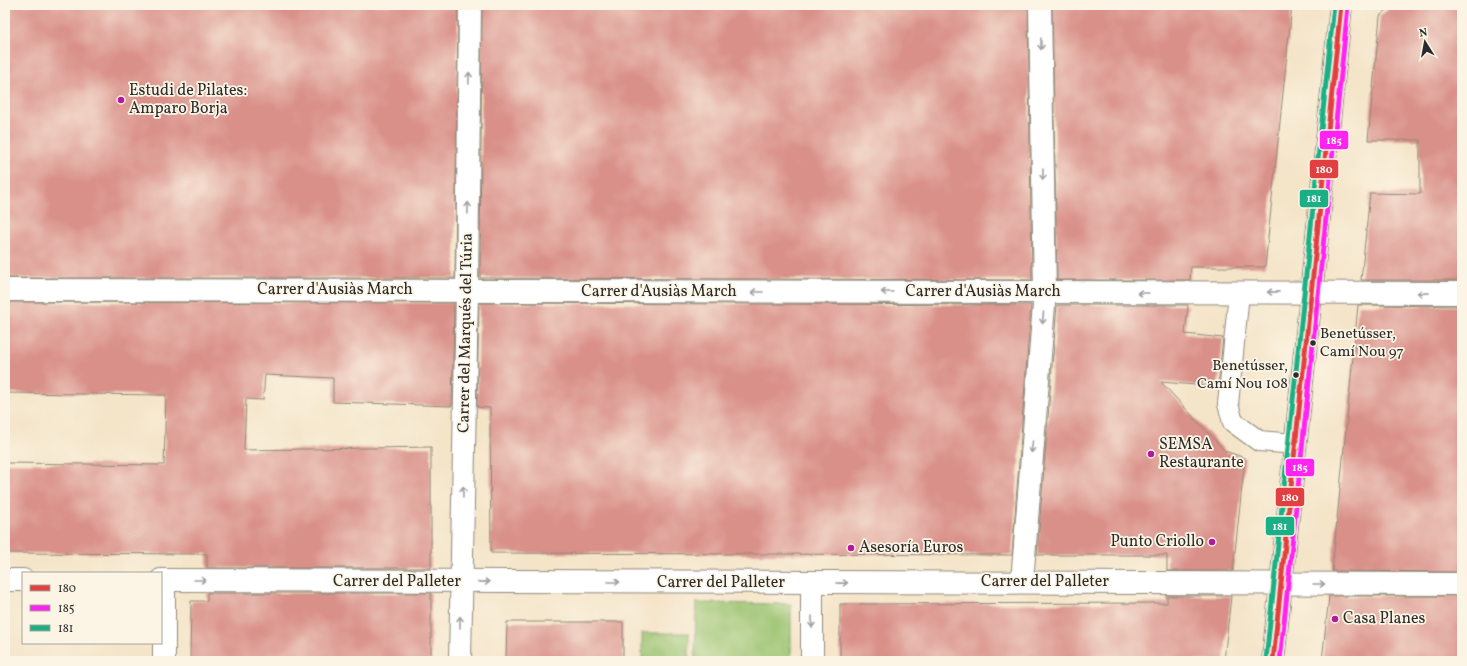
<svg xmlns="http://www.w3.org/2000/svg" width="1467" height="666" viewBox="0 0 1467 666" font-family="Vollkorn,serif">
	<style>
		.green { fill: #9ac370; stroke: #62774e }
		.building { fill: #d99089 }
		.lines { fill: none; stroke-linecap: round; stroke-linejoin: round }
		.service-casing { stroke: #90887a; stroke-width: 22 }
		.minor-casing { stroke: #90887a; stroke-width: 24 }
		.tertiary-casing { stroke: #90887a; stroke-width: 24 }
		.service { stroke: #fff; stroke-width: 20 }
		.minor { stroke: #fff; stroke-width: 22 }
		.tertiary { stroke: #fff; stroke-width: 22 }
		.bus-1-casing { stroke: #fcf5e5; stroke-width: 8 }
		.bus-2-casing { stroke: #fcf5e5; stroke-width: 8 }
		.bus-3-casing { stroke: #fcf5e5; stroke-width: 8 }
		.bus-1 { stroke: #e24040; stroke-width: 5 }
		.bus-2 { stroke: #ff22f1; stroke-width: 5 }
		.bus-3 { stroke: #1baf85; stroke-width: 5 }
		.oneway { stroke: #a0a0a0 }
		.poi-dot { fill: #b5179e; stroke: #fcf5e5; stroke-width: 1.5 }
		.bus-dot { fill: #2b2b2b; stroke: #fcf5e5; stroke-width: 1.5 }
		.labels { text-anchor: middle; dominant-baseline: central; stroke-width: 3.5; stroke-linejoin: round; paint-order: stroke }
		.bus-label { font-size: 15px; fill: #2b2b2b; stroke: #fcf5e5; text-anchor: start }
		.poi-label { font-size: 16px; fill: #2b2b2b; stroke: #fcf5e5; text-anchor: start }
		.street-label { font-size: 16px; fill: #2b2b2b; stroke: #fcf5e5 }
		.line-badge { stroke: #fcf5e5; stroke-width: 1.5 }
		.badge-label { font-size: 11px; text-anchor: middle; font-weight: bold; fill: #fff }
	</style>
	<rect width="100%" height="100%" fill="#fcf5e5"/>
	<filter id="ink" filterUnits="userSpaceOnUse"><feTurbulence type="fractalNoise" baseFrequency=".025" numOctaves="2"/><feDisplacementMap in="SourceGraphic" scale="8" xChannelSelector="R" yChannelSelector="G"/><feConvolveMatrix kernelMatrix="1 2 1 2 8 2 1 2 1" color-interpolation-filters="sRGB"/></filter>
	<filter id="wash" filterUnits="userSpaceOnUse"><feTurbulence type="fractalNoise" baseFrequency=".012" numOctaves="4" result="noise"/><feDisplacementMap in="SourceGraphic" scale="16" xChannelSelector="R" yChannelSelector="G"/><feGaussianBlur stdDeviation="0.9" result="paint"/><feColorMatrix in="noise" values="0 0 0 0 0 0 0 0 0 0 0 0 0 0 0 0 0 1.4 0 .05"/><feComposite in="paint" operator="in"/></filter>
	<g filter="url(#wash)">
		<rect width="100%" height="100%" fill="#f4e4c8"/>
		<g class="green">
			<polygon points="696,603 791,604 791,661 695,661"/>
			<rect x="642" y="633" width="47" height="28"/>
		</g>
		<g id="blocks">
			<g class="building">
				<polygon points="5,5 458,5 455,278 5,278"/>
				<polygon points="482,5 1028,5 1032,280 480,278"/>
				<polygon points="1052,5 1292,5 1265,267 1191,267 1190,280 1057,280"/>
				<polygon points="1393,5 1462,5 1462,280 1361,280 1370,193 1420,194 1420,140 1368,140 1380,16"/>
				<polygon points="5,302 454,303 452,406 333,402 333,378 265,375 263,400 246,399 244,450 431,447 431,568 207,568 207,554 5,553 5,463 164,465 166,395 5,393"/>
				<polygon points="479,303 1031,305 1012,555 491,553 490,408 477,407"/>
				<polygon points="1057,305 1188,305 1185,334 1223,338 1218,387 1161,382 1225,451 1245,458 1233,571 1167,571 1167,555 1037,555"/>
				<polygon points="1358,305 1462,306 1462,572 1332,571"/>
				<polygon points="207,593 431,593 431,661 190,661 191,601 207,601"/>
				<polygon points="1167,596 1231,596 1224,661 840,661 840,604 1167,603"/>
				<polygon points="1329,596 1462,596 1462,661 1322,661"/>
				<polygon points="507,622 623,622 623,661 506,661"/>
			</g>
		</g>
	</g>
	<g filter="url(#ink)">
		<use href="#blocks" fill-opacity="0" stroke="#90887a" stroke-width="1"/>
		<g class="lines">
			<g class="service-casing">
				<polyline id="service" points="1239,293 1228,404 1233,422 1259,441 1295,444"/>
			</g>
			<g class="minor-casing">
				<g id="minor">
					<polyline points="5,290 1462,293"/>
					<polyline points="5,580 23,580"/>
					<polyline points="161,580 1462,584"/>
					<polyline points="1022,582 1045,292 1040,5"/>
					<polyline points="812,583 812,661"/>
					<polyline points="164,661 164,580"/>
					<polyline points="460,661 467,291 470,5"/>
				</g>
			</g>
			<g class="tertiary-casing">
				<polyline id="tertiary" points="1273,661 1341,5"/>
			</g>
			<use href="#service" class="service"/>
			<use href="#minor" class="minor"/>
			<use href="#tertiary" class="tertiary"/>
			<g class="bus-1-casing">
				<polyline id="bus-1" points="1273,661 1341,5"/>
			</g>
			<g class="bus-2-casing">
				<polyline id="bus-2" points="1280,661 1348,6"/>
			</g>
			<g class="bus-3-casing">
				<polyline id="bus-3" points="1266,660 1334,5"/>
			</g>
			<use href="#bus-1" class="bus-1"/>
			<use href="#bus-2" class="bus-2"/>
			<use href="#bus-3" class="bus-3"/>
		</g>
		<defs><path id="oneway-shaft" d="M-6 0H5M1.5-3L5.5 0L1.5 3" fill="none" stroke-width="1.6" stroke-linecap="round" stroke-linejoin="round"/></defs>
		<g class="oneway">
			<use href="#oneway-shaft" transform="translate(1041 44) rotate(89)"/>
			<use href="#oneway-shaft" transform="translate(469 78) rotate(-89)"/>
			<use href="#oneway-shaft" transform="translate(1043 174) rotate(89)"/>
			<use href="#oneway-shaft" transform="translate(468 208) rotate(-89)"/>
			<use href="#oneway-shaft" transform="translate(757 292) rotate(180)"/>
			<use href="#oneway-shaft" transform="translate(887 292) rotate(180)"/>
			<use href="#oneway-shaft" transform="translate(1273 292) rotate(179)"/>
			<use href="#oneway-shaft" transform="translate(1143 293) rotate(-180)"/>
			<use href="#oneway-shaft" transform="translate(1423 293) rotate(-179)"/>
			<use href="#oneway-shaft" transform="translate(1043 318) rotate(95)"/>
			<use href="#oneway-shaft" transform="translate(1032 447) rotate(95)"/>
			<use href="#oneway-shaft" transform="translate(463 492) rotate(-89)"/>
			<use href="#oneway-shaft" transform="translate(200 580)"/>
			<use href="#oneway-shaft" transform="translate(484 582) rotate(1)"/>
			<use href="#oneway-shaft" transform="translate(614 582)"/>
			<use href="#oneway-shaft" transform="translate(842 583) rotate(-1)"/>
			<use href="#oneway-shaft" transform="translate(1319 584)"/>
			<use href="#oneway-shaft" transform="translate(460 622) rotate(-90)"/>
			<use href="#oneway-shaft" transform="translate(812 622) rotate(90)"/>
		</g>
	</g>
	<g class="poi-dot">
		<circle cx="121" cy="100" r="4"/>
		<circle cx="1151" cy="454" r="4"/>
		<circle cx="1212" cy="542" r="4"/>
		<circle cx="851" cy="548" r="4"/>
		<circle cx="1335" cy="619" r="4"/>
	</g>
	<g class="bus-dot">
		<circle cx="1313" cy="343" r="3.5"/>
		<circle cx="1296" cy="375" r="3.5"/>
	</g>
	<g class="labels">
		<g class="bus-label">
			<text x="1320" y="334">Benetússer,<tspan x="1320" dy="18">Camí Nou 97</tspan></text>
			<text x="1288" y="366" text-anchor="end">Benetússer,<tspan x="1288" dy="18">Camí Nou 108</tspan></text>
		</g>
		<g class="poi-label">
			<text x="129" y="91">Estudi de Pilates:<tspan x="129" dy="18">Amparo Borja</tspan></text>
			<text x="1159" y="445">SEMSA<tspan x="1159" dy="18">Restaurante</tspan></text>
			<text x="1204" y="542" text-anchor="end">Punto Criollo</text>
			<text x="859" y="548">Asesoría Euros</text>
			<text x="1343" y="619">Casa Planes</text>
		</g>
		<g class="street-label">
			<text x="335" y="290">Carrer d'Ausiàs March</text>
			<text x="659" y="292">Carrer d'Ausiàs March</text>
			<text x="983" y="292">Carrer d'Ausiàs March</text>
			<text transform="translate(466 333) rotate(-89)">Carrer del Marqués del Túria</text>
			<text x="397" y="582">Carrer del Palleter</text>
			<text x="1045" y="582">Carrer del Palleter</text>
			<text x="721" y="583">Carrer del Palleter</text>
		</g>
	</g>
	<g class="line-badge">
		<rect x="1319" y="130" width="30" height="20" rx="4" fill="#ff22f1"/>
		<rect x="1309" y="159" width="30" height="20" rx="4" fill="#e24040"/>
		<rect x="1299" y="189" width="30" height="19" rx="4" fill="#1baf85"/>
		<rect x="1285" y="458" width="30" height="19" rx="4" fill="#ff22f1"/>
		<rect x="1275" y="487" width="30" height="20" rx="4" fill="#e24040"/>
		<rect x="1265" y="516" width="30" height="20" rx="4" fill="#1baf85"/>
	</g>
	<g class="badge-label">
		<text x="1334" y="144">185</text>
		<text x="1324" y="173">180</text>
		<text x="1314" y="202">181</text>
		<text x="1300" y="471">185</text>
		<text x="1290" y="501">180</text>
		<text x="1280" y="530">181</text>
	</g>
	<rect width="1467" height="666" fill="none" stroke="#fcf5e5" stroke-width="20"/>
	<rect x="22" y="572" width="140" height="72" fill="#fcf5e5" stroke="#a8a49b"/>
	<rect x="30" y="585" width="20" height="6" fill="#e24040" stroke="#a8a49b"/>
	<text x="58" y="592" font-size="12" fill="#2b2b2b">180</text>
	<rect x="30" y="605" width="20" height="6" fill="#ff22f1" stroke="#a8a49b"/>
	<text x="58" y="612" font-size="12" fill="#2b2b2b">185</text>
	<rect x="30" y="625" width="20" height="6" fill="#1baf85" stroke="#a8a49b"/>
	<text x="58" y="632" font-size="12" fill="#2b2b2b">181</text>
	<g transform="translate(1425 42) rotate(349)" stroke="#fcf5e5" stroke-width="3" paint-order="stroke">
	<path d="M0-3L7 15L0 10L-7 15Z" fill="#2b2b2b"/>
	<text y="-6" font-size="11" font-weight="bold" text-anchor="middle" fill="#2b2b2b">N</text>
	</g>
</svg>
